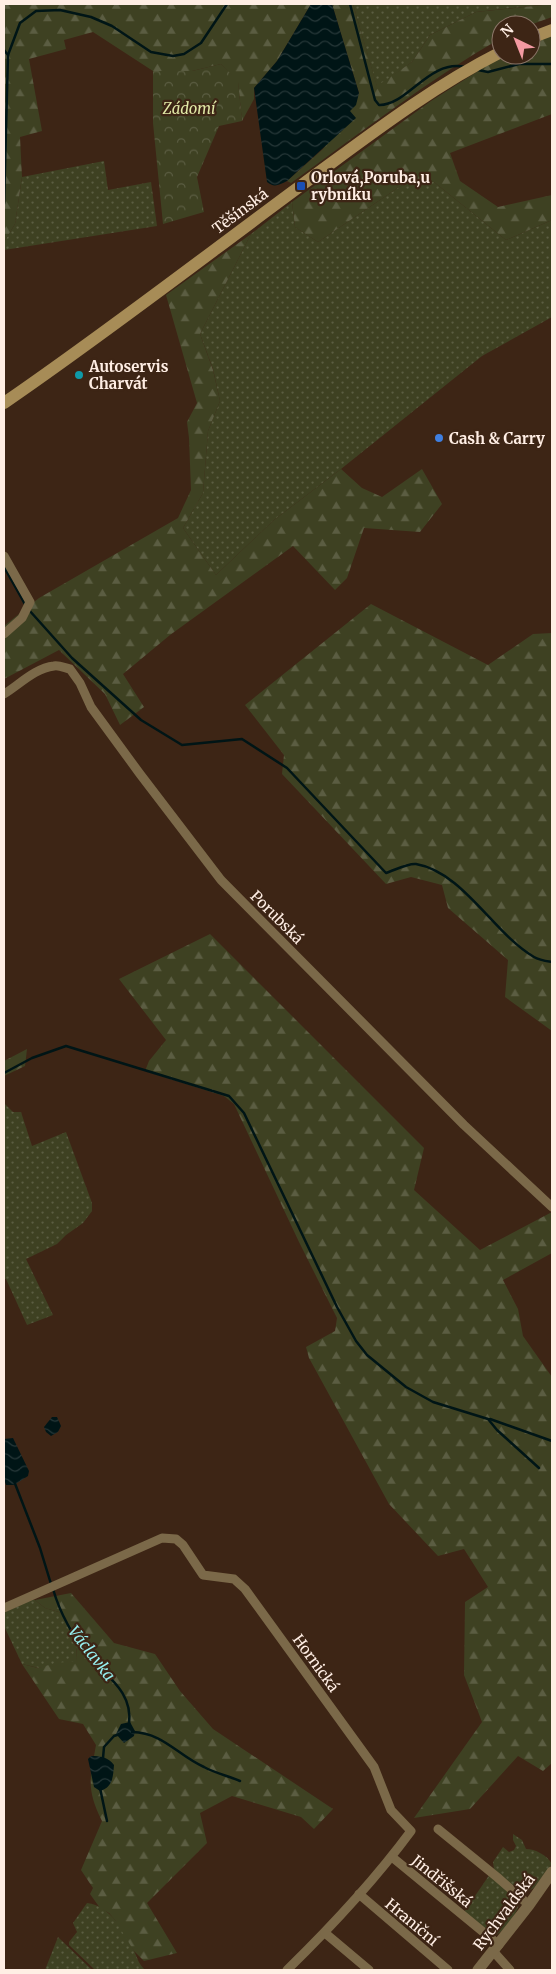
<svg xmlns="http://www.w3.org/2000/svg" width="556" height="1974" viewBox="0 0 556 1974" font-family="Merriweather,serif">
	<style>
		.grass { fill: url(#grass-dots) }
		.forest { fill: url(#forest-firs) }
		.park { fill: url(#park-crowns) }
		.water { fill: url(#water-waves) }
		.lines { fill: none; stroke-linecap: round; stroke-linejoin: round }
		.stream { stroke: #001516; stroke-width: 2.5 }
		.minor { stroke: #7b6949; stroke-width: 9 }
		.tertiary { stroke: #7b6949; stroke-width: 11 }
		.secondary { stroke: #a78c57; stroke-width: 12 }
		.transit-dot { fill: #1a4fb4; stroke: #3d2515; stroke-width: 2 }
		.culture-dot { fill: #0f9aa8; stroke: #3d2515; stroke-width: 2 }
		.shop-dot { fill: #3f7fe0; stroke: #3d2515; stroke-width: 2 }
		.labels { text-anchor: middle; dominant-baseline: central; stroke-width: 4.5; stroke-linejoin: round; paint-order: stroke }
		.park-label { font-size: 15px; font-style: italic; fill: #e1e8a6; stroke: #3d2515 }
		.poi-label { font-size: 15px; font-weight: bold; fill: #ffeee4; stroke: #3d2515; text-anchor: start }
		.street-label { font-size: 15px; fill: #ffeee4; stroke: #3d2515 }
		.water-label { font-size: 16px; font-style: italic; fill: #96eff0; stroke: #3d2515 }
	</style>
	<defs>
		<pattern id="grass-dots" width="8" height="8" patternUnits="userSpaceOnUse" patternTransform="scale(1.25)"><rect width="8" height="8" fill="#3e4122"/><path d="M2 2h.1M6 6h.1" fill="none" stroke="#5b5d42" stroke-width="1.8" stroke-linecap="round"/></pattern>
		<pattern id="forest-firs" width="22" height="20" patternUnits="userSpaceOnUse" patternTransform="scale(1.25)"><rect width="22" height="20" fill="#3e4122"/><path d="M5 1l3.5 6h-7zM16 11l3.5 6h-7z" fill="#5b5d42"/></pattern>
		<pattern id="park-crowns" width="20" height="18" patternUnits="userSpaceOnUse" patternTransform="scale(1.25)"><rect width="20" height="18" fill="#3e4122"/><path d="M2 6a3 3 0 1 1 6 0M12 15a3 3 0 1 1 6 0" fill="none" stroke="#5b5d42"/></pattern>
		<pattern id="water-waves" width="16" height="10" patternUnits="userSpaceOnUse" patternTransform="scale(1.25)"><rect width="16" height="10" fill="#001516"/><path d="M0 5q4-4 8 0t8 0" fill="none" stroke="#263738"/></pattern>
	</defs>
	<rect width="100%" height="100%" fill="#3d2515"/>
	<g class="grass">
		<polygon points="353,4 551,4 476,12 430,35 412,62 377,87"/>
		<polygon points="104,161 108,190 151,182 157,226 4,250 4,242 15,224 22,177"/>
		<polygon points="408,181 434,182 506,240 552,220 552,317 482,356 341,469 274,520 216,575 183,528 203,493 208,431 220,401 213,369 200,334 251,234 292,202 295,227 318,242"/>
		<polygon points="4,1103 13,1112 21,1112 32,1146 66,1132 92,1203 92,1211 83,1223 66,1235 57,1244 26,1259 53,1315 27,1325 6,1279 4,1279"/>
		<polygon points="30,1600 35,1600 45,1608 59,1612 66,1618 77,1642 76,1662 39,1668 22,1664 4,1626 4,1613"/>
		<path d="M513,1834L522,1840L526,1849C535,1849 547,1855 552,1864L534,1888L527,1892L515,1888L494,1869L493,1862L503,1847L509,1852L514,1850L516,1846L513,1840Z"/>
		<path d="M490,1874L519,1903C517,1915 505,1930 495,1936L489,1933L464,1912Z"/>
		<path d="M87,1903C110,1905 127,1934 135,1953C138,1960 139,1964 145,1970H95L69,1945V1942L77,1932L73,1923Z"/>
		<polygon points="58,1937 92,1970 45,1970"/>
	</g>
	<g class="forest">
		<polygon points="4,4 311,4 277,61 254,88 254,99 242,121 238,82 221,64 192,71 153,71 93,32 64,40 66,49 29,59 42,131 20,137 22,177 15,224 4,242"/>
		<path d="M332,4H353L377,86L412,62L430,35L476,12L552,4V17L530,25H501V38C427,81 360,133 291,183L287,181L323,149L349,111L359,93Z"/>
		<polygon points="552,34 552,114 450,153 460,181 498,207 552,195 552,220 506,240 434,182 408,181 318,242 295,227 292,202 431,101 497,59 506,55 531,55 531,44"/>
		<polygon points="251,234 200,334 213,370 220,401 208,431 203,493 183,528 216,575 274,520 341,469 362,488 382,497 422,469 442,504 420,532 364,528 347,578 335,590 293,546 170,635 123,674 144,707 120,725 105,694 59,650 4,679 4,626 39,598 178,518 191,490 189,438 187,422 197,403 166,295"/>
		<polygon points="371,604 488,665 533,634 552,633 552,1031 505,997 508,960 448,908 442,885 411,877 386,884 282,774 284,755 245,705"/>
		<polygon points="210,934 424,1148 414,1190 480,1250 552,1212 552,1253 503,1280 518,1309 523,1336 552,1377 552,1763 543,1771 518,1756 470,1809 414,1818 482,1722 464,1675 465,1602 488,1587 464,1549 438,1556 389,1504 309,1358 306,1347 335,1331 337,1318 299,1242 234,1104 224,1096 145,1071 149,1061 166,1040 119,979"/>
		<polygon points="27,1049 25,1066 4,1076 4,1061"/>
		<path d="M71,1593L114,1643L155,1654L180,1691L213,1729L333,1809L314,1829L301,1817L232,1796L200,1813L207,1843L147,1903L177,1953L144,1961L134,1951L115,1920L109,1913L100,1908L90,1894L93,1888L81,1870L102,1821C86,1789 90,1779 96,1745L83,1724L59,1719L22,1664L38,1668L56,1663L76,1661L77,1642L66,1618L59,1612L45,1608L35,1600Z"/>
	</g>
	<polygon class="park" points="221,64 238,81 242,121 219,126 197,177 204,212 163,224 153,123 153,71 192,71"/>
	<g class="water">
		<path d="M311,4H332L359,93L356,105L350,111L356,118L287,181C279,185 274,188 267,182L254,88L277,61Z"/>
		<polygon points="52,1417 57,1417 61,1426 58,1432 51,1436 46,1432 44,1427"/>
		<polygon points="13,1438 29,1471 28,1476 14,1485 6,1485 4,1479 4,1439"/>
		<polygon points="130,1722 135,1731 134,1736 124,1743 116,1734 121,1724"/>
		<path d="M91,1756C101,1756 108,1757 114,1765C113,1777 113,1787 100,1791L94,1787L88,1759Z"/>
	</g>
	<g class="lines">
		<g class="stream">
			<path d="M350,4L375,100L379,105C407,106 429,59 465,67"/>
			<polyline points="4,50 8,55"/>
			<polyline points="478,70 488,72 519,64 552,64"/>
			<polyline points="4,204 8,55 20,23 36,11 60,10 91,17 112,26 151,52 173,56 184,54 201,43 227,4"/>
			<polyline points="4,567 26,606"/>
			<path d="M29,610L72,658L141,720L182,745L242,739L287,768L386,873C395,870 408,863 416,864C463,872 494,934 534,957C539,960 546,961 552,962"/>
			<polyline points="4,1073 32,1058 66,1046 229,1096 244,1113 337,1307 356,1341 367,1355 406,1387 433,1402 488,1419 497,1430 539,1468"/>
			<polyline points="490,1419 552,1441"/>
			<polyline points="14,1481 40,1548 51,1584"/>
			<path d="M53,1589C60,1613 74,1638 90,1657C109,1678 133,1693 129,1724"/>
			<path d="M132,1732C164,1733 177,1755 204,1767C215,1773 228,1776 240,1781"/>
			<polyline points="103,1758 104,1747 114,1736 120,1734"/>
			<polyline points="100,1788 107,1821"/>
		</g>
		<g class="minor">
			<polyline points="4,556 30,602 22,618 4,634"/>
			<path d="M4,694C19,685 35,668 54,666C59,665 65,668 70,669L80,683L91,707L140,774L221,880L464,1125L552,1207"/>
			<path d="M4,1608L162,1538L176,1539L183,1545L203,1575L234,1579L245,1589L374,1767L391,1810L411,1831C374,1881 331,1927 287,1970"/>
			<polyline points="438,1829 497,1877 529,1905"/>
			<polyline points="392,1857 499,1945"/>
			<polyline points="359,1894 448,1970"/>
			<polyline points="325,1933 369,1970"/>
			<polyline points="493,1951 510,1970"/>
		</g>
		<polyline class="tertiary" points="478,1970 529,1905 552,1872"/>
		<g class="secondary">
			<polyline points="531,38 552,30"/>
			<path d="M4,403C106,333 204,257 303,184C367,137 430,88 501,52"/>
		</g>
	</g>
	<rect class="transit-dot" x="296" y="181" width="10" height="10" rx="2.5"/>
	<circle class="culture-dot" cx="79" cy="375" r="5"/>
	<circle class="shop-dot" cx="439" cy="438" r="5"/>
	<g class="labels">
		<g class="park-label">
			<text x="189" y="108">Zádomí</text>
		</g>
		<g class="poi-label">
			<text x="311" y="177">Orlová,Poruba,u<tspan x="311" dy="17">rybníku</tspan></text>
			<text x="89" y="366">Autoservis<tspan x="89" dy="17">Charvát</tspan></text>
			<text x="449" y="438">Cash &amp; Carry</text>
		</g>
		<g class="street-label">
			<text transform="translate(240 211) rotate(-37)">Těšínská</text>
			<text transform="translate(277 917) rotate(45)">Porubská</text>
			<text transform="translate(316 1663) rotate(54)">Hornická</text>
			<text transform="translate(442 1881) rotate(39)">Jindřišská</text>
			<text transform="translate(504 1912) rotate(-53)">Rychvaldská</text>
			<text transform="translate(412 1922) rotate(40)">Hraniční</text>
		</g>
		<g class="water-label">
			<text transform="translate(92 1653) rotate(52)">Václavka</text>
		</g>
	</g>
	<rect width="556" height="1974" fill="none" stroke="#ffeee4" stroke-width="10"/>
	<g transform="translate(516 40) rotate(317)"><circle r="24" fill="#3d2515" stroke="#8b7568"/>
	<path d="M0-4L9 19L0 12L-9 19Z" fill="#f49aa2"/>
	<text y="-8" font-size="14" font-weight="bold" text-anchor="middle" fill="#ffeee4">N</text>
	</g>
</svg>
